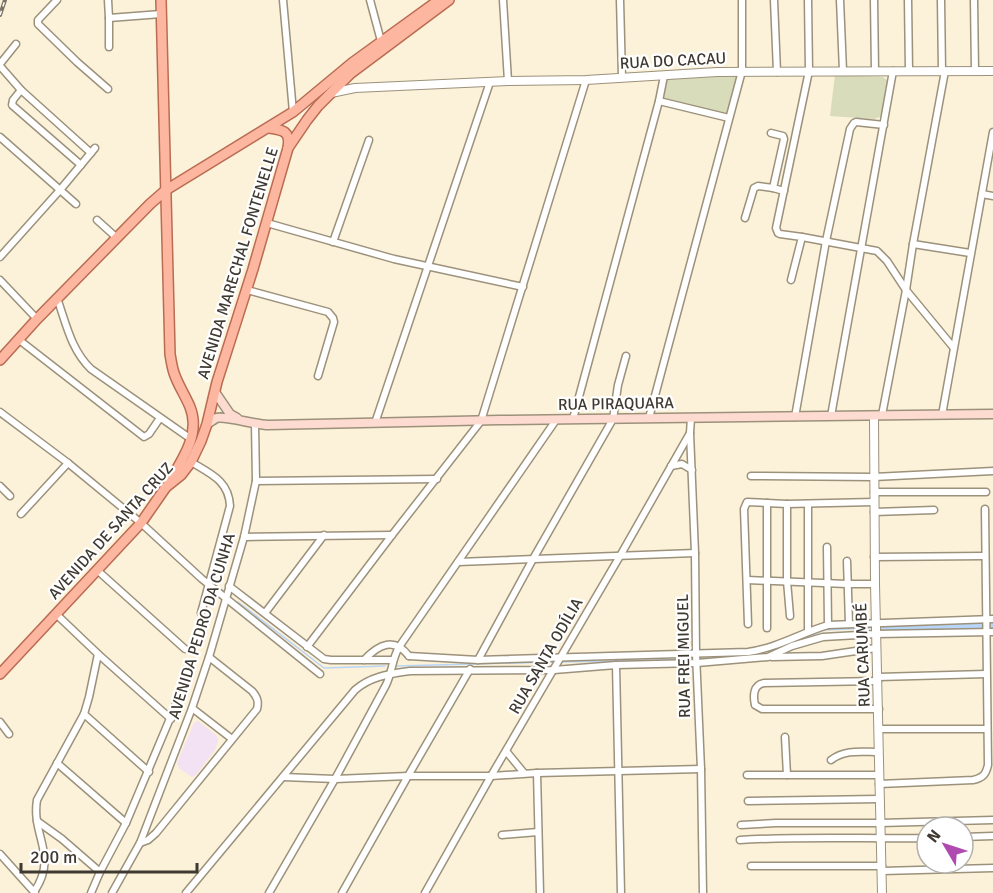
<svg xmlns="http://www.w3.org/2000/svg" width="993" height="893" viewBox="0 0 993 893" font-family="Signika,sans-serif">
	<style>
		.medical { fill: #f3e2f3 }
		.green { fill: #d8dcba }
		.lines { fill: none; stroke-linecap: round; stroke-linejoin: round }
		.stream { stroke: #b7d5f7; stroke-width: 1.5 }
		.river { stroke: #b7d5f7; stroke-width: 10 }
		.minor-casing { stroke: #9c917b; stroke-width: 9 }
		.tertiary-casing { stroke: #9c917b; stroke-width: 10 }
		.secondary-casing { stroke: #9c917b; stroke-width: 11 }
		.primary-casing { stroke: #ba6c52; stroke-width: 12 }
		.minor { stroke: #fff; stroke-width: 6 }
		.tertiary { stroke: #fff; stroke-width: 8 }
		.secondary { stroke: #fedbd0; stroke-width: 8 }
		.primary { stroke: #fdb7a1; stroke-width: 9 }
		.rail-casing { stroke: #7a7365; stroke-width: 4 }
		.rail { stroke: #fff; stroke-width: 1.5; stroke-dasharray: 4.5; stroke-linecap: butt }
		.labels { text-anchor: middle; dominant-baseline: central; stroke-width: 4.5; stroke-linejoin: round; paint-order: stroke }
		.street-label { font-size: 16px; fill: #3f3a31; stroke: #fff }
	</style>
	<rect width="100%" height="100%" fill="#fcf1d9"/>
	<polygon class="medical" points="198,721 217,736 218,741 215,750 196,775 192,777 179,768 177,763 194,723"/>
	<g class="green">
		<polygon points="738,74 726,114 664,98 668,77"/>
		<polygon points="835,75 883,77 887,80 889,84 883,112 880,117 874,119 830,116"/>
	</g>
	<g class="lines">
		<g class="stream">
			<polyline points="220,589 224,591"/>
			<polyline points="238,602 324,668 385,666"/>
			<polyline points="795,642 824,630 870,628"/>
			<polyline points="701,659 769,654"/>
			<polyline points="561,662 693,659"/>
			<polyline points="397,666 554,662"/>
		</g>
		<polyline class="river" points="879,628 993,625"/>
		<g class="minor-casing">
			<g id="minor">
				<polyline points="57,0 38,20 38,24 77,62 108,89"/>
				<polyline points="108,0 109,18 161,14"/>
				<polyline points="283,0 293,112"/>
				<polyline points="370,0 381,41"/>
				<polyline points="503,0 508,81"/>
				<polyline points="620,0 622,77"/>
				<polyline points="774,0 777,72"/>
				<polyline points="840,0 843,71"/>
				<polyline points="874,0 875,71"/>
				<polyline points="908,0 909,71"/>
				<polyline points="941,0 942,71"/>
				<polyline points="974,0 975,71"/>
				<polyline points="109,18 109,47"/>
				<polyline points="0,64 16,44"/>
				<polyline points="0,66 21,90 91,153"/>
				<polyline points="21,90 13,100 12,105 81,165"/>
				<polyline points="659,101 729,118"/>
				<polyline points="771,133 783,136 784,139 773,188 784,191"/>
				<polyline points="0,137 76,204"/>
				<polyline points="982,194 993,196"/>
				<polyline points="745,218 754,188 758,186 773,188"/>
				<polyline points="97,220 117,238"/>
				<polyline points="267,223 394,259 523,287"/>
				<polyline points="802,237 877,251 887,261 906,290 953,347"/>
				<polyline points="333,242 369,140"/>
				<polyline points="913,244 970,253"/>
				<polyline points="0,257 60,190 95,148"/>
				<polyline points="0,280 37,319"/>
				<polyline points="791,280 802,237 780,234 778,233 776,228 809,71 808,0"/>
				<polyline points="247,290 328,312 333,318 334,322 318,376"/>
				<path d="M57,298C66,323 71,350 91,369L191,439"/>
				<polyline points="18,339 144,437 149,434 160,418"/>
				<polyline points="0,412 68,463 141,523 202,579 320,674"/>
				<polyline points="882,415 906,290 913,244 945,71"/>
				<polyline points="942,415 993,132"/>
				<polyline points="831,416 893,71"/>
				<polyline points="795,417 826,241 850,129 854,123 856,122 884,125"/>
				<polyline points="649,418 742,71 742,0"/>
				<polyline points="691,418 690,433 695,553 696,654 701,769 703,893"/>
				<polyline points="573,419 659,101 664,76"/>
				<polyline points="375,423 490,82"/>
				<path d="M191,462C211,474 229,481 230,506L201,613"/>
				<polyline points="671,466 682,464 692,470"/>
				<polyline points="751,476 874,477 993,471"/>
				<polyline points="256,481 437,479"/>
				<polyline points="0,486 10,496"/>
				<polyline points="874,492 986,492"/>
				<polyline points="767,503 767,628"/>
				<polyline points="787,504 787,581 790,616"/>
				<polyline points="874,512 934,510"/>
				<polyline points="21,514 68,463"/>
				<polyline points="244,537 392,535"/>
				<polyline points="827,547 828,625"/>
				<polyline points="874,557 984,556"/>
				<polyline points="847,561 849,624"/>
				<polyline points="458,562 695,553"/>
				<polyline points="97,570 185,649"/>
				<polyline points="747,580 847,584 875,584"/>
				<polyline points="229,586 324,659 331,660 393,660"/>
				<polyline points="265,613 324,535"/>
				<polyline points="56,614 98,654 171,719"/>
				<polyline points="748,624 744,509 747,502 787,504 874,502"/>
				<polyline points="808,631 808,504"/>
				<polyline points="307,647 392,535 481,421 586,80"/>
				<path d="M409,656L478,660L748,652C777,648 801,633 828,625L993,619"/>
				<polyline points="772,657 822,656 876,648"/>
				<path d="M364,660C379,644 394,637 409,656"/>
				<polyline points="478,660 533,559 613,419 618,385 626,356"/>
				<polyline points="616,665 621,893"/>
				<polyline points="878,677 986,674"/>
				<path d="M878,681L764,683C753,685 753,696 755,705L762,709H879"/>
				<polyline points="192,708 232,739"/>
				<polyline points="84,714 149,772"/>
				<polyline points="0,722 9,734"/>
				<polyline points="879,729 987,729"/>
				<polyline points="785,737 787,775"/>
				<polyline points="506,751 524,773"/>
				<path d="M831,760C845,749 862,752 878,752"/>
				<polyline points="57,763 126,823"/>
				<polyline points="537,773 540,893"/>
				<polyline points="747,775 879,775"/>
				<polyline points="283,777 335,779 408,776 491,776 537,773 701,769"/>
				<path d="M879,784L973,780C983,778 986,774 988,765L985,509"/>
				<polyline points="748,801 879,799"/>
				<polyline points="37,821 62,839 100,872"/>
				<polyline points="741,825 776,823 880,823 993,820"/>
				<polyline points="502,835 538,832"/>
				<polyline points="963,837 993,836"/>
				<path d="M740,840C802,836 865,839 927,838"/>
				<path d="M140,843L148,840L156,833L257,709C259,701 257,697 252,691L209,657"/>
				<polyline points="0,854 35,893"/>
				<polyline points="751,866 882,866"/>
				<polyline points="882,871 993,868"/>
				<path d="M34,892C59,855 31,836 37,800L84,714L89,697L98,654"/>
				<polyline points="91,893 100,872 126,823 182,690"/>
				<polyline points="112,893 140,843 192,708 209,657 244,537 256,481 255,424"/>
				<path d="M186,893L355,690C371,676 390,674 410,671L554,670L616,665L697,663L768,657L792,646L823,637L876,634L993,632"/>
				<path d="M269,893L335,779L386,685C392,673 392,659 399,647L556,420"/>
				<polyline points="342,893 408,776 470,669"/>
				<polyline points="425,893 491,776 620,556 690,433"/>
			</g>
		</g>
		<g class="tertiary-casing">
			<g id="tertiary">
				<polyline points="331,93 355,88 508,81 586,80 717,72 993,71"/>
				<polyline points="874,416 875,584 882,893"/>
			</g>
		</g>
		<g class="secondary-casing">
			<g id="secondary">
				<polyline points="215,392 230,414 237,418"/>
				<path d="M207,424C208,423 215,419 216,418C225,415 255,425 268,425L500,420L993,414"/>
			</g>
		</g>
		<g class="primary-casing">
			<g id="primary">
				<path d="M161,0L170,354C171,360 172,367 174,373C178,385 185,395 190,407C201,434 182,460 169,482"/>
				<path d="M269,128C283,130 291,131 288,148"/>
				<polyline points="0,360 37,319 150,204 166,190 293,112 352,63 439,0"/>
				<polyline points="0,674 141,523 166,487 181,475 191,462 201,441 207,424 217,382 253,269 288,148 307,120 318,106 350,74 449,0"/>
			</g>
		</g>
		<use href="#minor" class="minor"/>
		<use href="#tertiary" class="tertiary"/>
		<use href="#secondary" class="secondary"/>
		<use href="#primary" class="primary"/>
		<g class="rail-casing">
			<polyline id="rail" points="0,15 5,0"/>
		</g>
		<use href="#rail" class="rail"/>
	</g>
	<g class="labels">
		<g class="street-label">
			<text transform="translate(673 61) rotate(-3)">RUA DO CACAU</text>
			<text transform="translate(238 263) rotate(-73)">AVENIDA MARECHAL FONTENELLE</text>
			<text transform="translate(616 404) rotate(-1)">RUA PIRAQUARA</text>
			<text transform="translate(111 531) rotate(-48)">AVENIDA DE SANTA CRUZ</text>
			<text transform="translate(202 626) rotate(-73)">AVENIDA PEDRO DA CUNHA</text>
			<text transform="translate(863 655) rotate(-92)">RUA CARUMBÉ</text>
			<text transform="translate(546 656) rotate(-60)">RUA SANTA ODÍLIA</text>
			<text transform="translate(684 656) rotate(-91)">RUA FREI MIGUEL</text>
		</g>
	</g>
	<g transform="translate(945 845) rotate(309)"><circle r="28" fill="#ffffff" stroke="#b2b0ad" stroke-width="1.5"/>
	<path d="M0-4.5L10 22L0 15L-10 22Z" fill="#ae4ab0"/>
	<text y="-9" font-size="16" font-weight="bold" text-anchor="middle" fill="#3f3a31">N</text>
	</g>
	<path d="M21 863v9h176v-9" fill="none" stroke="#3f3a31" stroke-width="3"/>
	<text x="30" y="863" font-size="18" fill="#3f3a31" stroke="#ffffff" stroke-width="4.5" paint-order="stroke">200 m</text>
</svg>
